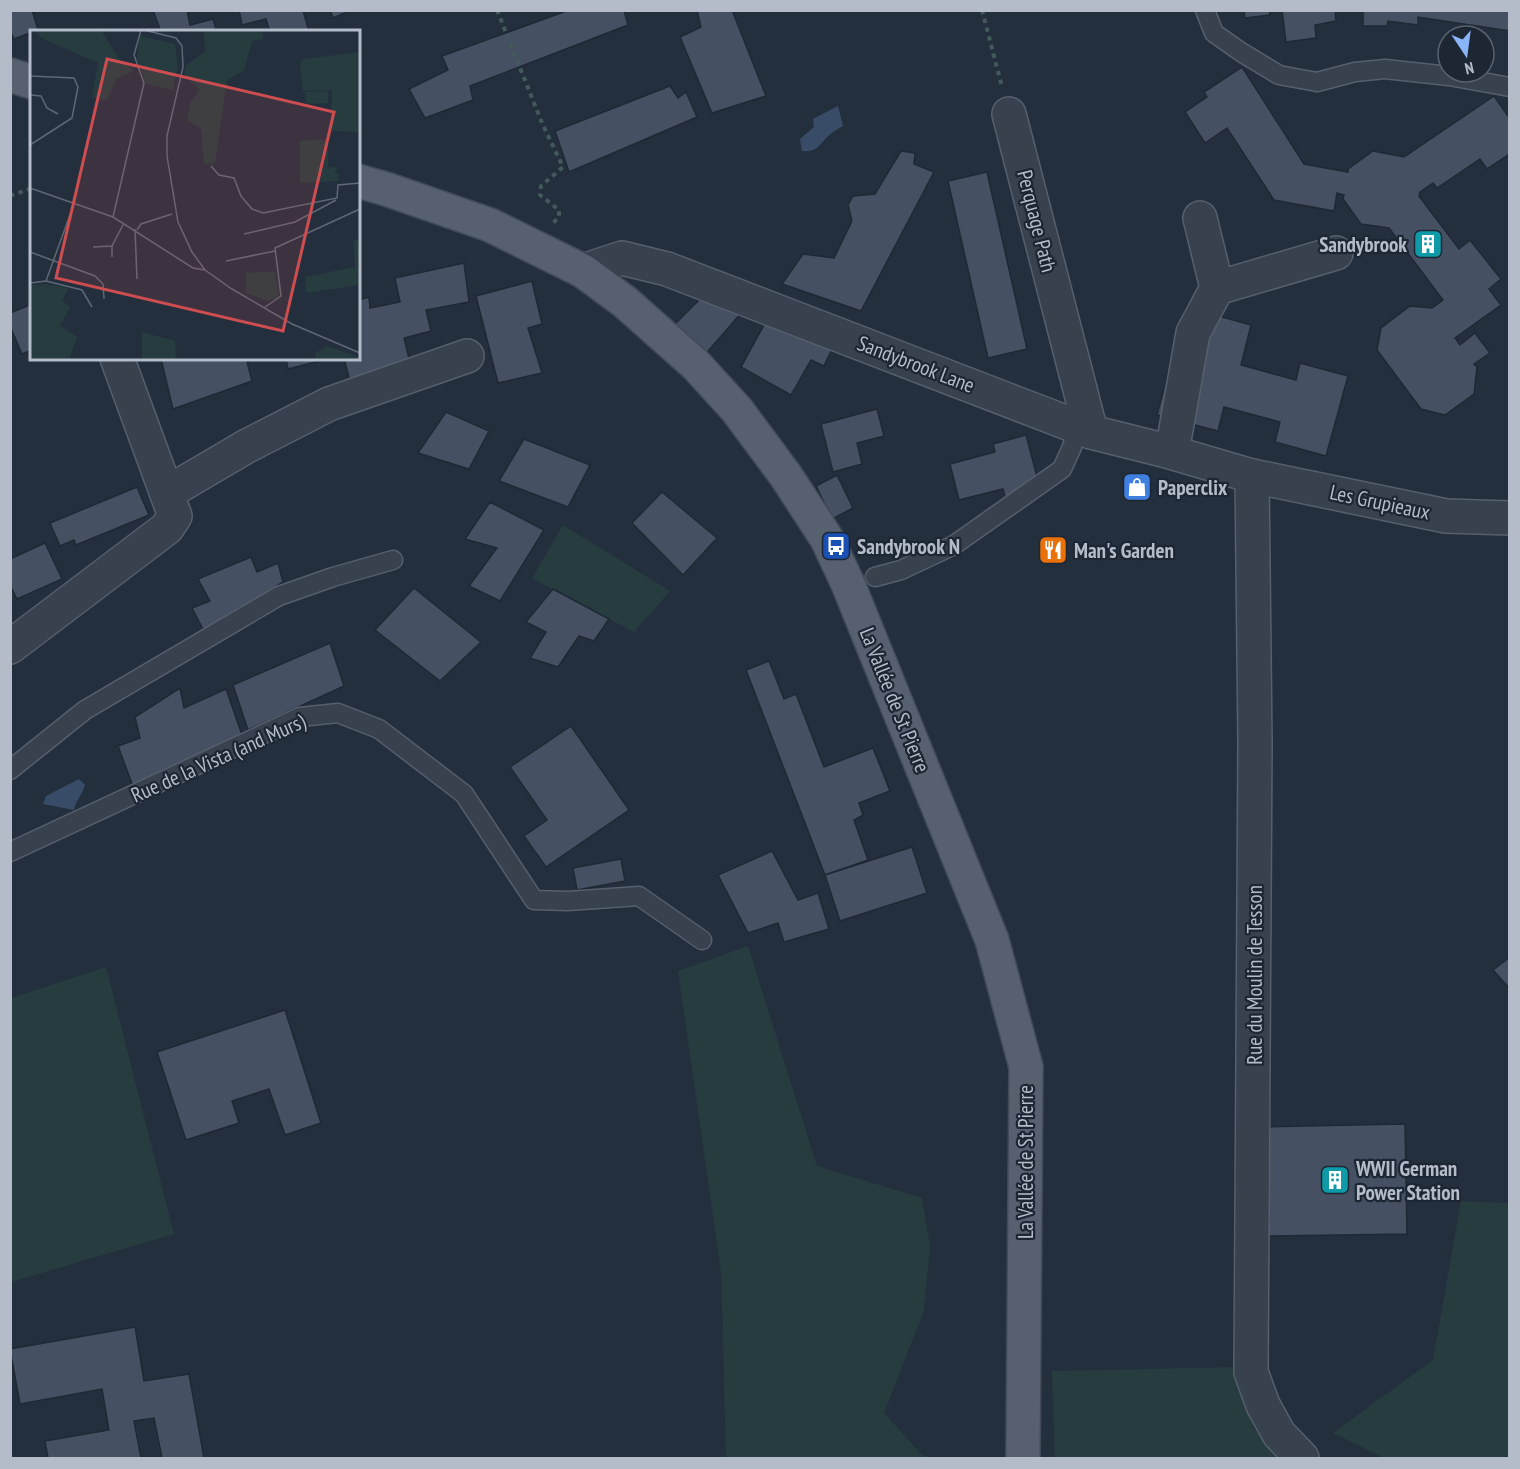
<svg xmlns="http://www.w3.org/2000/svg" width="1520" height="1469" viewBox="0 0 1520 1469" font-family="'PT Sans Narrow',sans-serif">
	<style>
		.green { fill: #263c3f }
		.water { fill: #394c67 }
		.building { fill: #455162; stroke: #1f2835; stroke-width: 1.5 }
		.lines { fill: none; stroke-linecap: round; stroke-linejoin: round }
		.service-casing { stroke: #565f6c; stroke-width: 21 }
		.minor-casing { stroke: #565f6c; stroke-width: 36 }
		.primary-casing { stroke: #414a57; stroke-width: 36 }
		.path { stroke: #44595c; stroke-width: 4; stroke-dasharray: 4.5 4.5; stroke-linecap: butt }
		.service { stroke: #38414e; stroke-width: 18 }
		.minor { stroke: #38414e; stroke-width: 33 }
		.primary { stroke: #56606e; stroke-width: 33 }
		.labels { text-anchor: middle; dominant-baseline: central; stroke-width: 4.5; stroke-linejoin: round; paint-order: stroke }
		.street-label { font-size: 21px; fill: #b4bcc9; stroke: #1d2633 }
		.poi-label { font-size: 21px; font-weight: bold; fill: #b4bcc9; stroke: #1d2633; text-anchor: start }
		.inset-road { fill: none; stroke: #5e6776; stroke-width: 1.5 }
		.view { fill: #ce4d50; fill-opacity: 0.15; stroke: #ce4d50; stroke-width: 3 }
		.inset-edge { fill: none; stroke: #b4bcc9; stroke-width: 3 }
	</style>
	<rect width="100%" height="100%" fill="#242f3e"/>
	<g class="green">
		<polygon points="563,525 670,591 634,632 532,578"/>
		<polygon points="748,946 817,1166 922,1198 930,1246 924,1311 884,1413 922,1455 932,1458 726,1458 721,1273 678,971"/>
		<polygon points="106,967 174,1234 11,1282 11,998"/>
		<polygon points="1461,1201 1509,1203 1509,1458 1384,1458 1333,1433 1433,1360"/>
		<polygon points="1237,1367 1253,1427 1279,1458 1055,1458 1052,1371"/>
	</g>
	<g class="water">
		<path d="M838,106L843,126C837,129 831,133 826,138C818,147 816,152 802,151L800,139L814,127L813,119Z"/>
		<path d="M79,779L85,785C82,795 76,800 74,810L43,804L46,796Z"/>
	</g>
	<g class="building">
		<polygon points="10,10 32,10 38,30 14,39 10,31"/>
		<polygon points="153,10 187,10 190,25 213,19 217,32 161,32"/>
		<polygon points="239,10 303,10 309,32 270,32 266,19 242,25"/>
		<polygon points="330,10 352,10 333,18"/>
		<polygon points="569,10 624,10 628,25 470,86 473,100 425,118 409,89 448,70 442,56"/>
		<polygon points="697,10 732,10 766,96 712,113 680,37 701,27"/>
		<polygon points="1244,10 1269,10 1270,15 1245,18"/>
		<polygon points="1282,10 1335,10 1336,21 1315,25 1316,38 1286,42"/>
		<polygon points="1363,10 1510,10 1510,31 1418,17 1418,25 1388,21 1387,26 1363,26"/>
		<polygon points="1242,67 1304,164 1348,172 1348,169 1373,151 1404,157 1494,96 1510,119 1510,154 1487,169 1480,159 1437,188 1433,183 1420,192 1419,196 1459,249 1470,240 1501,279 1489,289 1501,305 1455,338 1460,345 1475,333 1490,353 1474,364 1477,367 1474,394 1445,415 1421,409 1377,350 1381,328 1410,306 1432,308 1443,300 1389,228 1361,224 1343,199 1344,195 1337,193 1334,211 1274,200 1227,128 1205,143 1185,112 1207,97 1204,92"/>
		<polygon points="670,86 678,98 686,92 697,117 569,172 555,131"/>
		<polygon points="901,151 915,153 914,164 934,172 861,311 782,284 803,254 834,258 852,221 848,205 853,196 875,194"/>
		<polygon points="987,172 1027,349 988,358 948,181"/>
		<polygon points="464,263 469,302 426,310 431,331 404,338 412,371 351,386 344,358 358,358 358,300 369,297 370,308 400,302 395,278"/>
		<polygon points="532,281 542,324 528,328 542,373 498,383 476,296"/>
		<polygon points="702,297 742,312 703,357 672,327"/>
		<polygon points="32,304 32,350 22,354 10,326 10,313"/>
		<polygon points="1186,307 1251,325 1241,365 1296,380 1300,363 1348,376 1326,456 1275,442 1280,422 1224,407 1218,431 1157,415"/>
		<polygon points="765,323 832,349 824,366 811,360 791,395 741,367"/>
		<polygon points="246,358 252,381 173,409 161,359"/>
		<polygon points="286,358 322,358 323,360 288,369"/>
		<polygon points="877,409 884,436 857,443 862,464 833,472 821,424"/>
		<polygon points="446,412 489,431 469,469 418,453"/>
		<polygon points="1026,435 1040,488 1005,497 1003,489 959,500 950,464 995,452 993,444"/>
		<polygon points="524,439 590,465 568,507 499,481"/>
		<polygon points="837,475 853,508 832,519 816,486"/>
		<polygon points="137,487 149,515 76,545 74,540 60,546 50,523"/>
		<polygon points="662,492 717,538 683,575 632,523"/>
		<polygon points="490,502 544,530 500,601 469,586 497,548 465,539"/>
		<polygon points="45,543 62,579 17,599 10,585 10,559"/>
		<polygon points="251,557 257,572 278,563 283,582 205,633 192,608 210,601 198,579"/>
		<polygon points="414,588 481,642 440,681 375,630"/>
		<polygon points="553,589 609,619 594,641 579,636 558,667 530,658 546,632 526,622"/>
		<polygon points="330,643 344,686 248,730 233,685"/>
		<polygon points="769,661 784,699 796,694 824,767 873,748 890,791 859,803 863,815 854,820 868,860 825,875 746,670"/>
		<polygon points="180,688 184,708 226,689 242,735 134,789 118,746 140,738 135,717"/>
		<polygon points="571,726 629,810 546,867 524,836 547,820 510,767"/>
		<polygon points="912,847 927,893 840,921 825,875"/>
		<polygon points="772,851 798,900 818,893 829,929 784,942 778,923 748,933 718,875"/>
		<polygon points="621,859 625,881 577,890 573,868"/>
		<polygon points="1510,957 1510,989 1493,970"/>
		<polygon points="285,1010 321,1123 285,1135 269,1089 232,1101 239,1123 186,1140 157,1052"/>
		<polygon points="1405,1124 1407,1234 1265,1236 1263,1127"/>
		<polygon points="135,1327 144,1381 189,1374 204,1458 162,1458 154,1418 134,1421 141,1458 48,1458 45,1441 109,1430 102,1389 20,1404 10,1349"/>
	</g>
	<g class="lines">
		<g class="service-casing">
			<g id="service">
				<polyline points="1205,10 1214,33 1241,52 1279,75 1317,82 1355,72 1385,69 1449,76 1510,87"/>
				<polyline points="875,577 901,570 954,545 1062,469 1072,447 1078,426"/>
				<polyline points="10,770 85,710 279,596 333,577 393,560"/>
				<polyline points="10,852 300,717 338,713 379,729 464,794 534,900 568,901 639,896 702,940"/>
			</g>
		</g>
		<g class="minor-casing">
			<g id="minor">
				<polyline points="1009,114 1091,432"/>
				<polyline points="583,271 622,258 667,269 1091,432 1163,450 1252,476 1446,516 1510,518"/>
				<polyline points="1217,288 1336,253"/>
				<polyline points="1172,452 1193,333 1217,288 1200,218"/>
				<polyline points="1252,476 1255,742 1251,1372 1263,1405 1279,1434 1302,1458"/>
				<polyline points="167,493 247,446 329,404 467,356"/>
				<polyline points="10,647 167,528 175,516 117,358"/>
			</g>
		</g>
		<g class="primary-casing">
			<g id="primary">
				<polyline points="10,75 32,82"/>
				<polyline points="358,181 386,189 490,225 583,271 625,302 696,365 737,410 786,476 827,539 848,584 992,940 1026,1067 1023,1458"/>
			</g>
		</g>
		<g class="path">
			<polyline points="497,10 542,123 563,167 541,186 540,195 559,210 559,217 553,223"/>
			<polyline points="982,10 1002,87"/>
			<polyline points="10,196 32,188"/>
		</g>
		<use href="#service" class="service"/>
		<use href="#minor" class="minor"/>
		<use href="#primary" class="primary"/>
	</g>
	<defs>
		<g id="building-square" transform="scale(1.5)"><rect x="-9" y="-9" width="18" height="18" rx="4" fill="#0f9aa8" stroke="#1d2633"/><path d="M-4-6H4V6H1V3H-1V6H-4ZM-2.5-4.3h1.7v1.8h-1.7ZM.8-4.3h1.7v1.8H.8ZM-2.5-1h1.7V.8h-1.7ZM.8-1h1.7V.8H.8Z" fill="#fff"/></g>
		<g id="shop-square" transform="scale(1.5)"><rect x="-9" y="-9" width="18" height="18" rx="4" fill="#3f7fe0" stroke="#1d2633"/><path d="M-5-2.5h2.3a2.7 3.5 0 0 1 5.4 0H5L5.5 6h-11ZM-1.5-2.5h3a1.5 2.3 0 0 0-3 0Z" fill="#fff"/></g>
		<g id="bus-square" transform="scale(1.5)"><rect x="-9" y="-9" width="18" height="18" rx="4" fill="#1a4fb4" stroke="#1d2633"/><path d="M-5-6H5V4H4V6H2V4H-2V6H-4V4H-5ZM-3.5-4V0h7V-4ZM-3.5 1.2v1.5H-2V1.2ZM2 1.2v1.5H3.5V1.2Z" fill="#fff"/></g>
		<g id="restaurant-square" transform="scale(1.5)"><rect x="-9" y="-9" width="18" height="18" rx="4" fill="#e8710a" stroke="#1d2633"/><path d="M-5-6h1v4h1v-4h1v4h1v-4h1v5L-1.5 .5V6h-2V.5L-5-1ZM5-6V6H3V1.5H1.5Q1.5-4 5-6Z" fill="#fff"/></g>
	</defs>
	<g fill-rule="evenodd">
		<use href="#building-square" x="1428" y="244"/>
		<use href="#shop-square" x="1137" y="487"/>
		<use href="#bus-square" x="836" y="546"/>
		<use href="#restaurant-square" x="1053" y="550"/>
		<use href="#building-square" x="1335" y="1180"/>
	</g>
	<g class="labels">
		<g class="street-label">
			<text transform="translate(1037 221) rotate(76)">Perquage Path</text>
			<text transform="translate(916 364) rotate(21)">Sandybrook Lane</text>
			<text transform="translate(1380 502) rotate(12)">Les Grupieaux</text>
			<text transform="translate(895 700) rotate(68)">La Vallée de St Pierre</text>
			<text transform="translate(218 758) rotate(-24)">Rue de la Vista (and Murs)</text>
			<text transform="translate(1254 975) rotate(-90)">Rue du Moulin de Tesson</text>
			<text transform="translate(1025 1162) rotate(-90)">La Vallée de St Pierre</text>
		</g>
		<g class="poi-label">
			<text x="1407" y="244" text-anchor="end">Sandybrook</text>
			<text x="1158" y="487">Paperclix</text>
			<text x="857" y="546">Sandybrook N</text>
			<text x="1074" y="550">Man's Garden</text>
			<text x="1356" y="1168">WWII German<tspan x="1356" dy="24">Power Station</tspan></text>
		</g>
	</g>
	<g transform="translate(30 30)">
		<rect width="330" height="330" fill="#242f3e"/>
		<path d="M3,0H71L89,29L104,41L86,49L77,71L62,67L68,33L13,9ZM174,0H232L234,9L222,11L214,41L197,50L185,133L174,134L171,99L157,90L160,73L170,60L154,44L156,35L175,22ZM110,6L145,14L148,38L143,60L116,54L107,28ZM330,22V102L300,101L302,60L273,61L270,33L274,29ZM298,61V73L276,74L275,62ZM298,109V137L308,138L304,142L308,143V151L270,153V111ZM330,209V255L276,263L275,247L325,237L323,210ZM245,241L249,265L246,268L237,271L216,263V243ZM15,254L39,258L32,270L40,277L30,296L47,307L39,330H0V255ZM112,302L145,311L146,330H112ZM298,316L330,328V330H286L285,323Z" fill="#263c3f"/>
		<path class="inset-road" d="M114,0L146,8L152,16L153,37L137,106V126L148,192L162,222L175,240L202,259L262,294L330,323M0,46L44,48L48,57L42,88L0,115M0,65L11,66L17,78L28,84M181,136L189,145L204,148L211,166L222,179L233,183L307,168L308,155L330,153M0,158L83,187L163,238L175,240M83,187L114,53L104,25L111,0M105,199L107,249M107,200L111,194L142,184M214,204L265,192L306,170M63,217L82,216M0,222L65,246L73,254L74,269M82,227V216L94,193M196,231L245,221M16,251L52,260L62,277M0,253L16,251L45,171M235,277L251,266L245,218L330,179"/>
		<path class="view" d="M77,29L304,82L253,301L26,248Z"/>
		<rect width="330" height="330" class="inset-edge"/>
	</g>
	<rect width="1520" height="1469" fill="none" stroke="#b4bcc9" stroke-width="24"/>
	<g transform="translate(1466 54) rotate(167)"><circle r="28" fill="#1d2633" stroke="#59626f" stroke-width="1.5"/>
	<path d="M0-4.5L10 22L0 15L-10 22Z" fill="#8ab4f8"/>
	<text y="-9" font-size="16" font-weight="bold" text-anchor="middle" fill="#b4bcc9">N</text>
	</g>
</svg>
